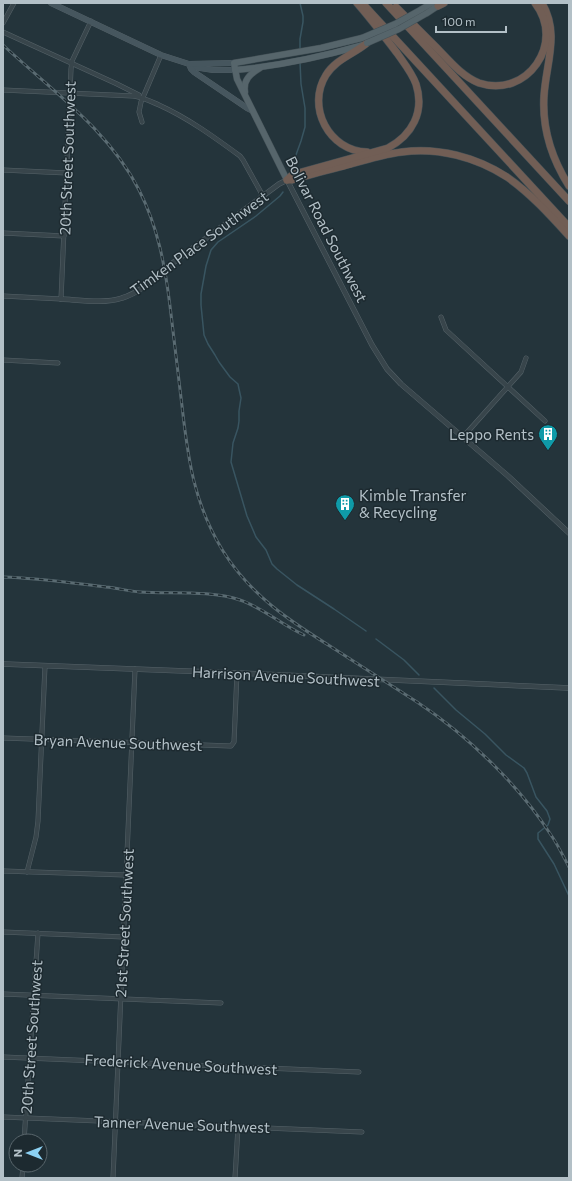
<svg xmlns="http://www.w3.org/2000/svg" width="572" height="1181" viewBox="0 0 572 1181" font-family="Commissioner,sans-serif">
	<style>
		.lines { fill: none; stroke-linecap: round; stroke-linejoin: round }
		.stream { stroke: #395561; stroke-width: 1.5 }
		.minor-casing { stroke: #566369; stroke-width: 5 }
		.tertiary-casing { stroke: #566369; stroke-width: 5.5 }
		.secondary-casing { stroke: #566369; stroke-width: 6 }
		.primary-casing { stroke: #445157; stroke-width: 7 }
		.motorway-casing { stroke: #435056; stroke-width: 8 }
		.minor { stroke: #38454b; stroke-width: 4 }
		.tertiary { stroke: #38454b; stroke-width: 4.5 }
		.secondary { stroke: #46565e; stroke-width: 5.5 }
		.primary { stroke: #56656b; stroke-width: 6 }
		.motorway { stroke: #715e55; stroke-width: 7 }
		.rail-casing { stroke: #5a6b72; stroke-width: 3 }
		.rail { stroke: #1d2a30; stroke-width: 1.5; stroke-dasharray: 4.5; stroke-linecap: butt }
		.primary-bridge-casing { stroke: #445157; stroke-width: 7; stroke-linecap: butt }
		.primary-bridge { stroke: #56656b; stroke-width: 6 }
		.labels { text-anchor: middle; dominant-baseline: central; stroke-width: 3; stroke-linejoin: round; paint-order: stroke }
		.street-label { font-size: 15px; fill: #b3c0c7; stroke: #1d2a30 }
		.poi-label { font-size: 15px; fill: #b3c0c7; stroke: #1d2a30; text-anchor: end }
	</style>
	<rect width="100%" height="100%" fill="#24343b"/>
	<g class="lines">
		<g class="stream">
			<polyline points="300,50 300,39 303,22 303,16 300,3"/>
			<polyline points="292,166 301,141 305,127 305,108 301,84 300,62"/>
			<polyline points="283,192 280,196 256,216 218,242 211,250 206,266 201,294 201,305 204,335 208,344 215,355 219,362 230,377 238,384 239,389 241,398 239,411 239,421 238,428 233,443 231,462 247,516 256,537 266,550 272,564 277,569 297,585 334,609 366,631"/>
			<polyline points="376,639 404,660 419,675"/>
			<polyline points="434,688 456,710 485,734 506,755 524,768 527,773 536,797 547,811 550,819 548,825 538,833 538,839 554,864 569,896"/>
		</g>
		<g class="minor-casing">
			<g id="minor">
				<polyline points="3,23 14,3"/>
				<polyline points="3,32 117,84 139,95"/>
				<path d="M3,90L133,96C142,97 150,101 159,105C188,118 214,137 240,156L243,160L263,196"/>
				<polyline points="142,122 139,112 141,102 161,55"/>
				<polyline points="3,170 67,173"/>
				<polyline points="3,233 64,236"/>
				<polyline points="3,296 61,299 71,69 72,61 91,21"/>
				<polyline points="441,317 446,330 545,421"/>
				<polyline points="3,360 58,363"/>
				<polyline points="463,437 521,372 526,358"/>
				<polyline points="3,738 231,746 234,742 237,673"/>
				<polyline points="3,871 126,875"/>
				<polyline points="27,872 36,837 38,821 45,666"/>
				<polyline points="3,932 124,937"/>
				<polyline points="3,994 221,1003"/>
				<polyline points="3,1057 359,1072"/>
				<polyline points="3,1117 362,1132"/>
				<polyline points="24,1141 38,933"/>
				<polyline points="22,1178 23,1165"/>
				<polyline points="113,1178 135,669"/>
				<polyline points="235,1178 238,1127"/>
			</g>
		</g>
		<g class="tertiary-casing">
			<g id="tertiary">
				<path d="M61,299C80,300 105,304 122,298C142,292 158,275 174,262C209,236 244,210 279,184L287,180L372,345L387,369L401,384L508,476L569,533"/>
				<polyline points="3,664 237,673 569,688"/>
			</g>
		</g>
		<g class="secondary-casing">
			<g id="secondary">
				<polyline points="51,3 161,55 189,64 194,67 213,70 235,70"/>
				<polyline points="189,64 191,69 194,72 247,108 253,111"/>
				<polyline points="189,64 234,63"/>
			</g>
		</g>
		<g class="primary-casing">
			<g id="primary">
				<polyline points="422,9 432,3"/>
				<polyline points="427,13 442,3"/>
				<path d="M235,70C278,66 321,57 363,45"/>
				<path d="M245,92C243,80 250,74 260,68"/>
				<polyline points="287,180 237,79 234,63 321,48 362,38"/>
			</g>
		</g>
		<g class="motorway-casing">
			<g id="motorway">
				<polyline points="362,3 569,227"/>
				<polyline points="386,3 569,201"/>
				<path d="M542,3C560,34 546,63 544,96C542,128 552,159 569,186"/>
				<polyline points="438,6 444,3"/>
				<path d="M396,7C409,20 422,33 435,46C448,59 461,76 479,83C527,99 566,43 535,3"/>
				<path d="M367,152C329,151 306,107 326,75C336,59 354,54 367,43"/>
				<path d="M287,180H292C312,174 332,169 351,164C368,159 385,154 402,152C438,147 476,157 507,177C530,193 550,215 569,236"/>
				<path d="M287,180L292,175L298,173L388,148C412,135 425,112 416,84C412,73 404,63 397,53C384,36 371,19 357,3"/>
			</g>
		</g>
		<use href="#minor" class="minor"/>
		<use href="#tertiary" class="tertiary"/>
		<use href="#secondary" class="secondary"/>
		<use href="#primary" class="primary"/>
		<use href="#motorway" class="motorway"/>
		<g class="rail-casing">
			<g id="rail">
				<path d="M3,45C51,90 109,130 139,190C158,227 165,266 170,306C174,339 178,373 182,406C188,459 194,504 223,551C251,596 290,621 333,648C361,666 389,684 417,702C467,735 519,785 551,835C558,845 563,856 569,867"/>
				<path d="M3,577C38,578 72,583 106,587C117,588 128,591 140,592C171,594 210,590 240,600C263,608 282,625 304,635"/>
			</g>
		</g>
		<use href="#rail" class="rail"/>
		<g class="primary-bridge-casing">
			<g id="primary-bridge">
				<polyline points="362,38 395,24 422,9"/>
				<polyline points="367,43 399,29 427,13"/>
			</g>
		</g>
		<use href="#primary-bridge" class="primary-bridge"/>
	</g>
	<defs>
		<g id="building-pin" transform="scale(1)"><path d="M0 17L-7.5 6A9.5 9.5 0 1 1 7.5 6Z" fill="#0f9aa8" stroke="#1d2a30"/><path d="M-4-6H4V6H1V3H-1V6H-4ZM-2.5-4.3h1.7v1.8h-1.7ZM.8-4.3h1.7v1.8H.8ZM-2.5-1h1.7V.8h-1.7ZM.8-1h1.7V.8H.8Z" fill="#fff"/></g>
	</defs>
	<g fill-rule="evenodd">
		<use href="#building-pin" x="548" y="434"/>
		<use href="#building-pin" x="345" y="504"/>
	</g>
	<g class="labels">
		<g class="street-label">
			<text transform="translate(67 158) rotate(-88)">20th Street Southwest</text>
			<text transform="translate(327 229) rotate(63)">Bolivar Road Southwest</text>
			<text transform="translate(199 243) rotate(-36)">Timken Place Southwest</text>
			<text transform="translate(286 676) rotate(3)">Harrison Avenue Southwest</text>
			<text transform="translate(118 742) rotate(2)">Bryan Avenue Southwest</text>
			<text transform="translate(124 923) rotate(-87)">21st Street Southwest</text>
			<text transform="translate(31 1037) rotate(-86)">20th Street Southwest</text>
			<text transform="translate(181 1064) rotate(3)">Frederick Avenue Southwest</text>
			<text transform="translate(182 1124) rotate(2)">Tanner Avenue Southwest</text>
		</g>
		<g class="poi-label">
			<text x="534" y="434">Leppo Rents</text>
			<text x="359" y="495" text-anchor="start">Kimble Transfer<tspan x="359" dy="17">&amp; Recycling</tspan></text>
		</g>
	</g>
	<rect width="572" height="1181" fill="none" stroke="#b3c0c7" stroke-width="8"/>
	<g transform="translate(28 1153) rotate(270)"><circle r="19" fill="#1d2a30" stroke="#59666c"/>
	<path d="M0-3L7 15L0 10L-7 15Z" fill="#8cd1f3"/>
	<text y="-6" font-size="11" font-weight="bold" text-anchor="middle" fill="#b3c0c7">N</text>
	</g>
	<path d="M436 26v6h70v-6" fill="none" stroke="#b3c0c7" stroke-width="2"/>
	<text x="442" y="26" font-size="12" fill="#b3c0c7" stroke="#1d2a30" stroke-width="3" paint-order="stroke">100 m</text>
</svg>
